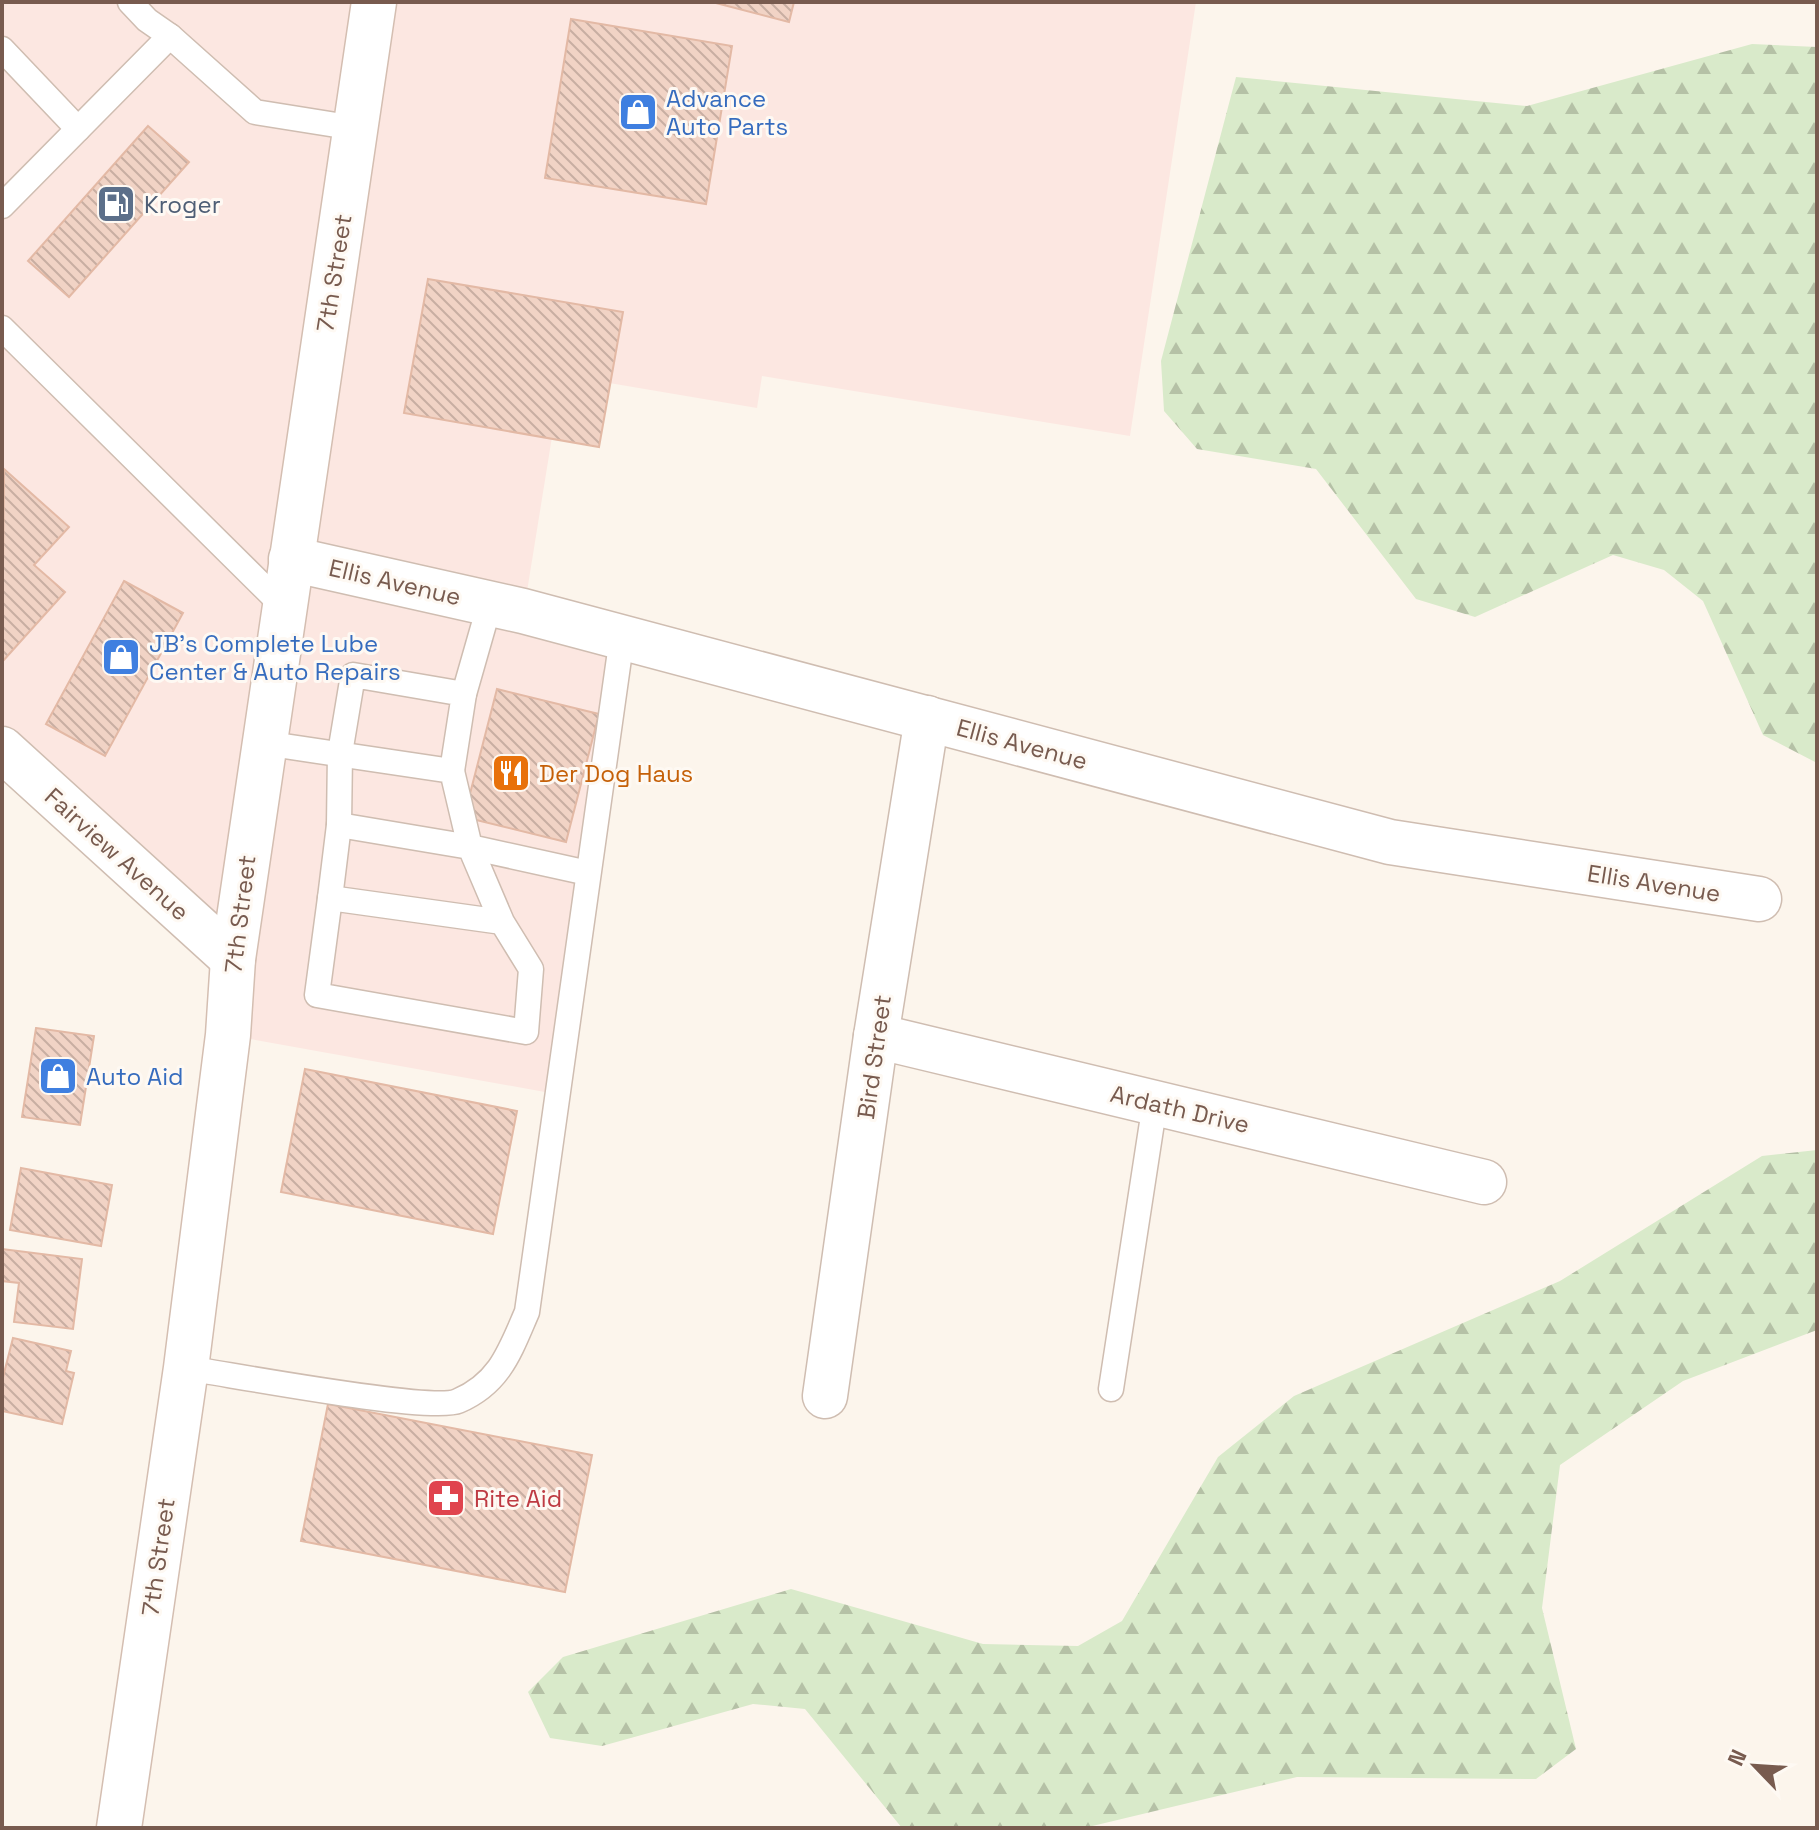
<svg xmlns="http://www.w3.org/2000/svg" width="1819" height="1830" viewBox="0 0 1819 1830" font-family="'Space Grotesk',sans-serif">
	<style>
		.commercial { fill: #fce7e1 }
		.forest { fill: url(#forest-firs) }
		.building { fill: url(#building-back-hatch); stroke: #e3b9a5; stroke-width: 2 }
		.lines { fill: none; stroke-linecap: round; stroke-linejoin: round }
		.service-casing { stroke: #cfbdb1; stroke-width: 27 }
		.minor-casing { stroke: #cfbdb1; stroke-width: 47 }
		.tertiary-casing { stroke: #cfbdb1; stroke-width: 47 }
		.secondary-casing { stroke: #d4beb1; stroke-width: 47 }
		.service { stroke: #fff; stroke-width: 24 }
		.minor { stroke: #fff; stroke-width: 44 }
		.tertiary { stroke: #fff; stroke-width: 44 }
		.secondary { stroke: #fff; stroke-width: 44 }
		.labels { text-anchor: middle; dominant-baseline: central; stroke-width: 6; stroke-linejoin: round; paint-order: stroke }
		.shop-label { font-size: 24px; fill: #366cbe; stroke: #fef9f3; text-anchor: start }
		.service-label { font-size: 24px; fill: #4e5e75; stroke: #fef9f3; text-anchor: start }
		.street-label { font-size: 24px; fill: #785b4f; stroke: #fef9f3 }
		.food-label { font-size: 24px; fill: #c56008; stroke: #fef9f3; text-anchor: start }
		.health-label { font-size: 24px; fill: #be3a42; stroke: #fef9f3; text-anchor: start }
	</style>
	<defs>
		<pattern id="forest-firs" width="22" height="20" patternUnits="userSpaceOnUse" patternTransform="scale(2)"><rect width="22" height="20" fill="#d9eaca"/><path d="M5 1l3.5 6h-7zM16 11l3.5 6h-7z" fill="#b5c1a6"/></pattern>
		<pattern id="building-back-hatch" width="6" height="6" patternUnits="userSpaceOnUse" patternTransform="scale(2)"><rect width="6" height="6" fill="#f1d3c5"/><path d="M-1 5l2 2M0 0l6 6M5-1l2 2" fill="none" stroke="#c8aea2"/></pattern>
	</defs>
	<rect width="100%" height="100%" fill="#fcf5ec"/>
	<polygon class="commercial" points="2,2 1196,2 1130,436 762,376 757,408 562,375 524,610 622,637 556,1094 228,1035 233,959 2,749"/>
	<g class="forest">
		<polygon points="1752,44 1817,47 1817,763 1763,735 1703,601 1664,570 1613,555 1475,617 1416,599 1316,469 1197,449 1164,411 1161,361 1236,77 1527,106"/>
		<polygon points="1817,1150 1817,1330 1683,1381 1560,1465 1542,1608 1576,1749 1536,1779 1297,1777 1084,1828 902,1828 805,1709 753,1704 602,1746 550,1738 528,1692 563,1657 791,1589 983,1644 1078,1646 1122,1621 1218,1457 1294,1396 1560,1281 1762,1156"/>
	</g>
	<g class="building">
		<polygon points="712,2 794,2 789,22"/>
		<polygon points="571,19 732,46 706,204 545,178"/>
		<polygon points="148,126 189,162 69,297 28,261"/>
		<polygon points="428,279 623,312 599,447 404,413"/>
		<polygon points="4,469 69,527 34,565 65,592 2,662"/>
		<polygon points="124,581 183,613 105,756 46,724"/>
		<polygon points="497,689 599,714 566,842 464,817"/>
		<polygon points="36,1028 94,1036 80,1125 22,1117"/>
		<polygon points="305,1069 517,1111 493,1234 281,1192"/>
		<polygon points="21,1168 112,1185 101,1246 10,1230"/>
		<polygon points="2,1249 82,1259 73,1329 14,1322 19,1283 2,1281"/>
		<polygon points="13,1338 71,1351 66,1371 74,1373 62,1424 2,1411 2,1381"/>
		<polygon points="328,1404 592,1455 565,1592 301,1541"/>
	</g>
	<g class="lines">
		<g class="service-casing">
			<g id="service">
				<polyline points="130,2 147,20 170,36"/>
				<polyline points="2,49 78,129"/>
				<polyline points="2,206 170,36 255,112 355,128"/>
				<polyline points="2,328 284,607"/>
				<polyline points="464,694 490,603"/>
				<polyline points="264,743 452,771 470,847 588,873"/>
				<polyline points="452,771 464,694 353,675 340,753 339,825 470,847 502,922 330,898 317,995 526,1032 531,969 502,922"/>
				<polyline points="330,898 339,825"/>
				<path d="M186,1368C228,1374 431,1413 458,1401C500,1383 510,1351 527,1312L622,637"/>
				<polyline points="1111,1389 1155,1103"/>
			</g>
		</g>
		<g class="minor-casing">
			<g id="minor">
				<polyline points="291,559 523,611 1390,842 1759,899"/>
				<polyline points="876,1036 1484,1182"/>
				<polyline points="825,1396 876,1036 927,718"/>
			</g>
		</g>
		<g class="tertiary-casing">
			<polyline id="tertiary" points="2,749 233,959"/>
		</g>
		<g class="secondary-casing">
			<polyline id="secondary" points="119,1828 186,1368 228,1035 233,959 374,2"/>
		</g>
		<use href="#service" class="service"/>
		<use href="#minor" class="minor"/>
		<use href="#tertiary" class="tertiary"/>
		<use href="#secondary" class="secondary"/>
	</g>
	<defs>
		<g id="shop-square" transform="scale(2)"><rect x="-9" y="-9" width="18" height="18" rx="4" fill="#3f7fe0" stroke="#fef9f3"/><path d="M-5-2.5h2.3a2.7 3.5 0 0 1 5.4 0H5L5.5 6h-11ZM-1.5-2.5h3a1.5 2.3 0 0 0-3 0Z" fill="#fff"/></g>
		<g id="fuel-square" transform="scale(2)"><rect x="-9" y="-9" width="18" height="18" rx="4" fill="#5c6f8a" stroke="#fef9f3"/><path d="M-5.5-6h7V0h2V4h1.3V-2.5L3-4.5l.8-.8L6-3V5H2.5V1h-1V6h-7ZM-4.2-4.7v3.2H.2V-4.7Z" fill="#fff"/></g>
		<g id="restaurant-square" transform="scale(2)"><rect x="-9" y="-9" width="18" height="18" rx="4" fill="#e8710a" stroke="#fef9f3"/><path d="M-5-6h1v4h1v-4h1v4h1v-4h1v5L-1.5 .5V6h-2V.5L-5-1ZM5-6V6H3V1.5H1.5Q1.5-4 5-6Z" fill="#fff"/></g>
		<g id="pharmacy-square" transform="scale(2)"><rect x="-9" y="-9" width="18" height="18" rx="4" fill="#e0444e" stroke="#fef9f3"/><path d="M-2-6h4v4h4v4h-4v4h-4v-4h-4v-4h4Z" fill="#fff"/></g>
	</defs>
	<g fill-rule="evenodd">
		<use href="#shop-square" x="638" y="112"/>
		<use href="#fuel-square" x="116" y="204"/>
		<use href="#shop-square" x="121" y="657"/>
		<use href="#restaurant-square" x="511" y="773"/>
		<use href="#shop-square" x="58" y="1076"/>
		<use href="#pharmacy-square" x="446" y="1498"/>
	</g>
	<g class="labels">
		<g class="shop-label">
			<text x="666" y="98">Advance<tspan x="666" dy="28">Auto Parts</tspan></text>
			<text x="149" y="643">JB's Complete Lube<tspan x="149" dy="28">Center &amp; Auto Repairs</tspan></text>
			<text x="86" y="1076">Auto Aid</text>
		</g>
		<g class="service-label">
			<text x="144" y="204">Kroger</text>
		</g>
		<g class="street-label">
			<text transform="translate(334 273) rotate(-81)">7th Street</text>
			<text transform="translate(395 582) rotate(13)">Ellis Avenue</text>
			<text transform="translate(1022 744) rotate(15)">Ellis Avenue</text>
			<text transform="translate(117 854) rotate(42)">Fairview Avenue</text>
			<text transform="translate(1654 883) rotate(9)">Ellis Avenue</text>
			<text transform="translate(240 914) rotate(-83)">7th Street</text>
			<text transform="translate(874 1057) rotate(-82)">Bird Street</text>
			<text transform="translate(1180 1109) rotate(13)">Ardath Drive</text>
			<text transform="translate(158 1557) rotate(-82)">7th Street</text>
		</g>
		<g class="food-label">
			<text x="539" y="773">Der Dog Haus</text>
		</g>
		<g class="health-label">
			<text x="474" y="1498">Rite Aid</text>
		</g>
	</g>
	<rect width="1819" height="1830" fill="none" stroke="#785b4f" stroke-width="8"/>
	<g transform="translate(1755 1766) rotate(295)" stroke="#fef9f3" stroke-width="6" paint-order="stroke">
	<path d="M0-6L14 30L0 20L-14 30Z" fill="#785b4f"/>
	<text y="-12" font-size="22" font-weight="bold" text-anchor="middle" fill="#785b4f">N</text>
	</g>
</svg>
